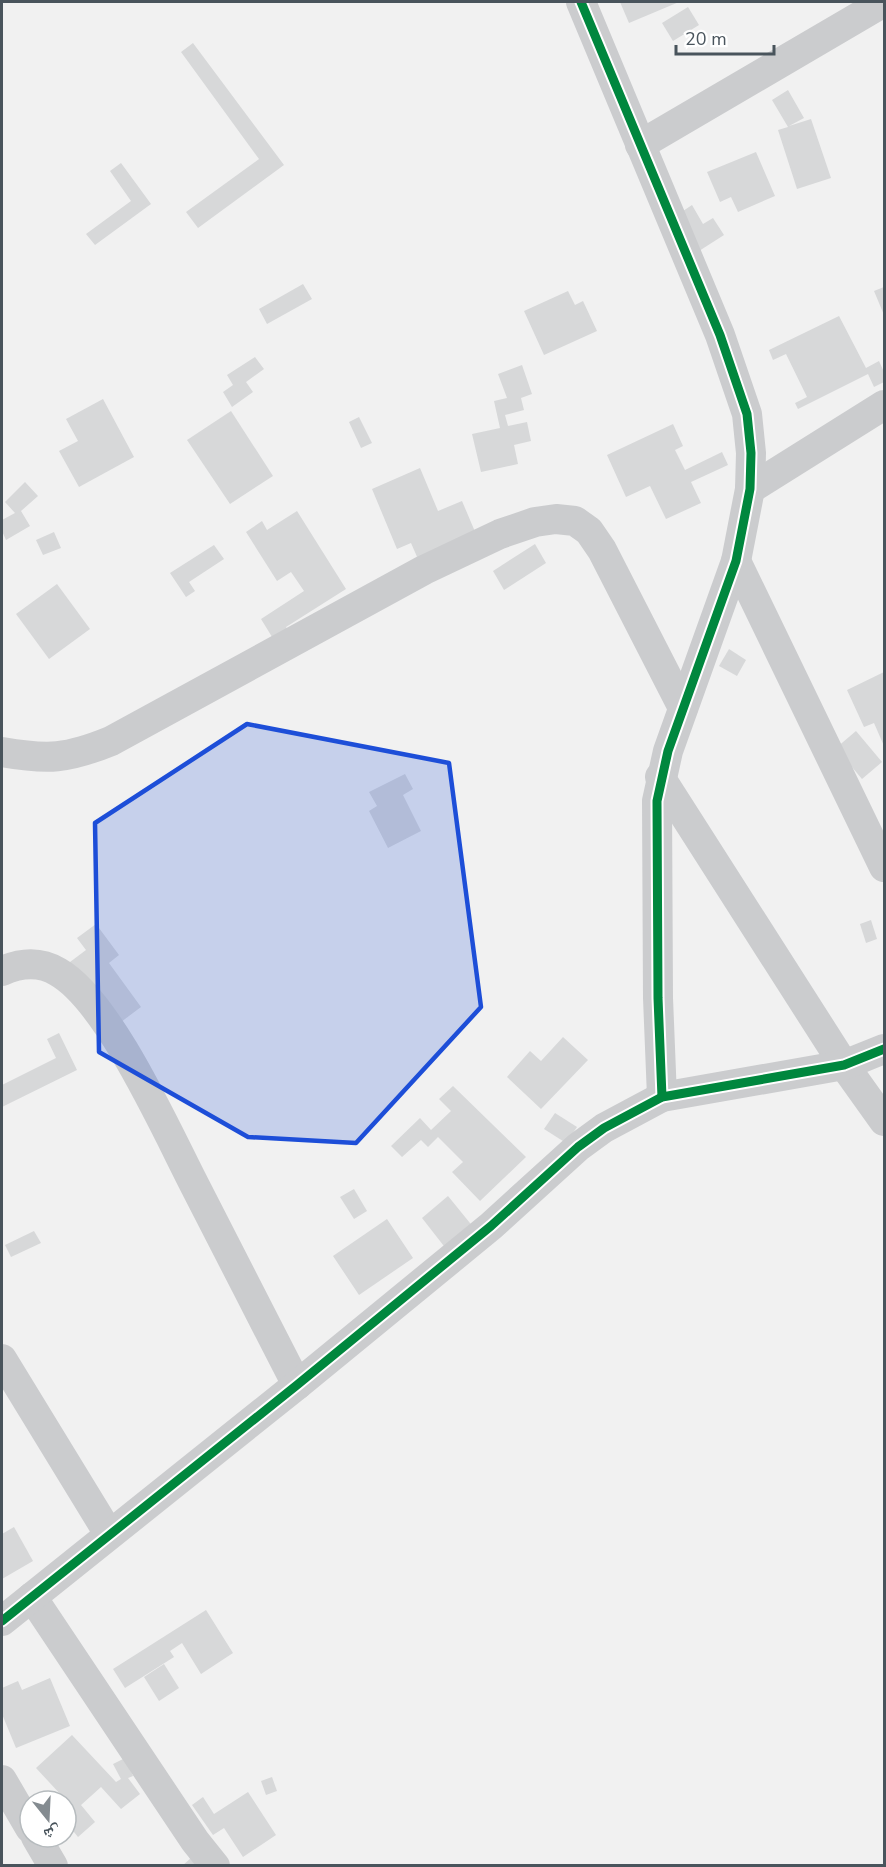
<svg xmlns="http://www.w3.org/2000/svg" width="886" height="1867" viewBox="0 0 886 1867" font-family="'Nunito Sans','Noto Naskh Arabic',sans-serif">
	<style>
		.building { fill: #d7d8d9 }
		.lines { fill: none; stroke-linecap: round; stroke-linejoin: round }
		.street { stroke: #cbccce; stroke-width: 30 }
		.cycleway-casing { stroke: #fff; stroke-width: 13 }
		.cycleway { stroke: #00873e; stroke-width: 9 }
		.marked { fill: #1d4ed8; fill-opacity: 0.2; stroke: #1d4ed8; stroke-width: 4.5; stroke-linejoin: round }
	</style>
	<rect width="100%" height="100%" fill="#f1f1f1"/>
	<g class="building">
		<polygon points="620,2 679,2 629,23"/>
		<polygon points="688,7 699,25 673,41 662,23"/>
		<polygon points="193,43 284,165 198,228 186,212 259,159 181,52"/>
		<polygon points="788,90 804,118 789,126 811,119 831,178 797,189 778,130 788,127 772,100"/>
		<polygon points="756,152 775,196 738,212 731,197 720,202 707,172"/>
		<polygon points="121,163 151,204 95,245 86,234 131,201 110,171"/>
		<polygon points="692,205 703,224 713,218 724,235 699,251 677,215"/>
		<polygon points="303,284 312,299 267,324 259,309"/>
		<polygon points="884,287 884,315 874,291"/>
		<polygon points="568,291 575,305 583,301 597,331 544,355 524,311"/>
		<polygon points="839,316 866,368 879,361 884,372 884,382 874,387 868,374 798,409 795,403 807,397 786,354 773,360 769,350"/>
		<polygon points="255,357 264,369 246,382 253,392 232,407 223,392 233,385 227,375"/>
		<polygon points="522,365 532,394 521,398 524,410 505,415 508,426 527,422 531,441 514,445 518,464 481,472 472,434 500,428 494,401 507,398 498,374"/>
		<polygon points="103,399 134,457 79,487 59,451 78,441 66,419"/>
		<polygon points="231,411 273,476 230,504 187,440"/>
		<polygon points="359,417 372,443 361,448 349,422"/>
		<polygon points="673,424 683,446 675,450 685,470 722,452 728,465 691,482 701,503 666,519 650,486 626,497 607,455"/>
		<polygon points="420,468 438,511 462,501 476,534 418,559 411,543 397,549 372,489"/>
		<polygon points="25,482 38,496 21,511 30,526 6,540 2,531 2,520 15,513 5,502"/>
		<polygon points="297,511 346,589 286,627 291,636 277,645 261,619 304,591 291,572 277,581 246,532 262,521 267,530"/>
		<polygon points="54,532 61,548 43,555 36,540"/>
		<polygon points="535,544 546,563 504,590 493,571"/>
		<polygon points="214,545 224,559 189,582 195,591 186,597 170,573"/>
		<polygon points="57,584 90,629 49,659 16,614"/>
		<polygon points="729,649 746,660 737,676 719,666"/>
		<polygon points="884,672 884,746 874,723 864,727 847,690"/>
		<polygon points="856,731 882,762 862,779 836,748"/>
		<polygon points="405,774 413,789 403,795 421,831 388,848 369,811 377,806 369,792"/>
		<polygon points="871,920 877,939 866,943 860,924"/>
		<polygon points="96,924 119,955 109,963 141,1007 109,1031 62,968 86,950 77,938"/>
		<polygon points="59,1033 77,1070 2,1107 2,1085 56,1058 47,1039"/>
		<polygon points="563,1037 588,1060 541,1109 507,1077 530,1051 541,1061"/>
		<polygon points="453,1086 526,1157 480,1201 452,1172 463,1162 438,1137 428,1147 421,1140 402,1157 391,1146 420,1118 431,1130 451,1111 439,1099"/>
		<polygon points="555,1113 577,1127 566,1143 544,1129"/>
		<polygon points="354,1189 367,1211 354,1219 340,1197"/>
		<polygon points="448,1196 474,1228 447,1250 422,1218"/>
		<polygon points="387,1219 413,1258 359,1295 333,1256"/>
		<polygon points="34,1231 41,1243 11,1257 5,1245"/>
		<polygon points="14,1527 33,1561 2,1579 2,1534"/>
		<polygon points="206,1610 233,1653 201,1674 182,1643 170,1651 174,1657 125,1688 113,1669"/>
		<polygon points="164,1664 179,1688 159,1701 144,1677"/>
		<polygon points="50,1678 70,1726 16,1748 2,1714 2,1688 18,1681 22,1690"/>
		<polygon points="72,1735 116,1782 121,1779 113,1764 125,1758 133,1776 128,1778 140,1794 121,1809 101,1787 81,1805 95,1822 78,1837 66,1822 66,1818 75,1810 36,1768"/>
		<polygon points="272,1777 277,1791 266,1795 261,1781"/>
		<polygon points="248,1792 276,1835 243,1857 224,1828 213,1835 192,1805 203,1797 214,1814"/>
		<polygon points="192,1857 200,1866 182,1866"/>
	</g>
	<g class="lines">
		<g class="street">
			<polyline points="581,2 720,335 747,414 751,453 750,489 736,561 668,751 657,801 658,998 662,1097"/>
			<polyline points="640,145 884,2"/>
			<polyline points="750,489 884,405"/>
			<polyline points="736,561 884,867"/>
			<path d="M2,752C48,760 67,759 111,741L424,570L500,534L535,522L556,519L575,521L589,531L602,550L683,708"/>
			<polyline points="660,777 844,1065 884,1121"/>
			<path d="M2,971C20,963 40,961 58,972C109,1001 167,1132 195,1186C229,1252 263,1319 297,1385"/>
			<polyline points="2,1359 109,1534"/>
			<polyline points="32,1597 195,1841 215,1866"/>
			<polyline points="2,1621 297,1385 491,1226 578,1147 604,1128 662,1097 844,1065 884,1049"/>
			<polyline points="2,1780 30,1828"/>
			<polyline points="36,1837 53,1866"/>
		</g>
		<g class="cycleway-casing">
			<g id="cycleway">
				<polyline points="581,2 720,335 747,414 751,453 750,489 736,561 668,751 657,801 658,998 662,1097"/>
				<polyline points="2,1621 297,1385 491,1226 578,1147 604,1128 662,1097 844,1065 884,1049"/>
			</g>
		</g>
		<use href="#cycleway" class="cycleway"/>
	</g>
	<path class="marked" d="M247,724L449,763L481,1007L356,1143L248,1137L99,1052L95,823Z"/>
	<rect width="886" height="1867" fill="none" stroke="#49545c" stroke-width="6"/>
	<g transform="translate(48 1819) rotate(162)"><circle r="28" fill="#ffffff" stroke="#b6bbbe" stroke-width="1.5"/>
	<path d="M0-4.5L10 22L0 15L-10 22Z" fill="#848b90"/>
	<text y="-9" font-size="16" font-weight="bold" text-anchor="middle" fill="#49545c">ش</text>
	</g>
	<path d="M676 45v9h98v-9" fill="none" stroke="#49545c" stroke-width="3"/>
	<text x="685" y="45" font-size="18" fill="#49545c" stroke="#ffffff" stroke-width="4.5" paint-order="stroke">20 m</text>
</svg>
